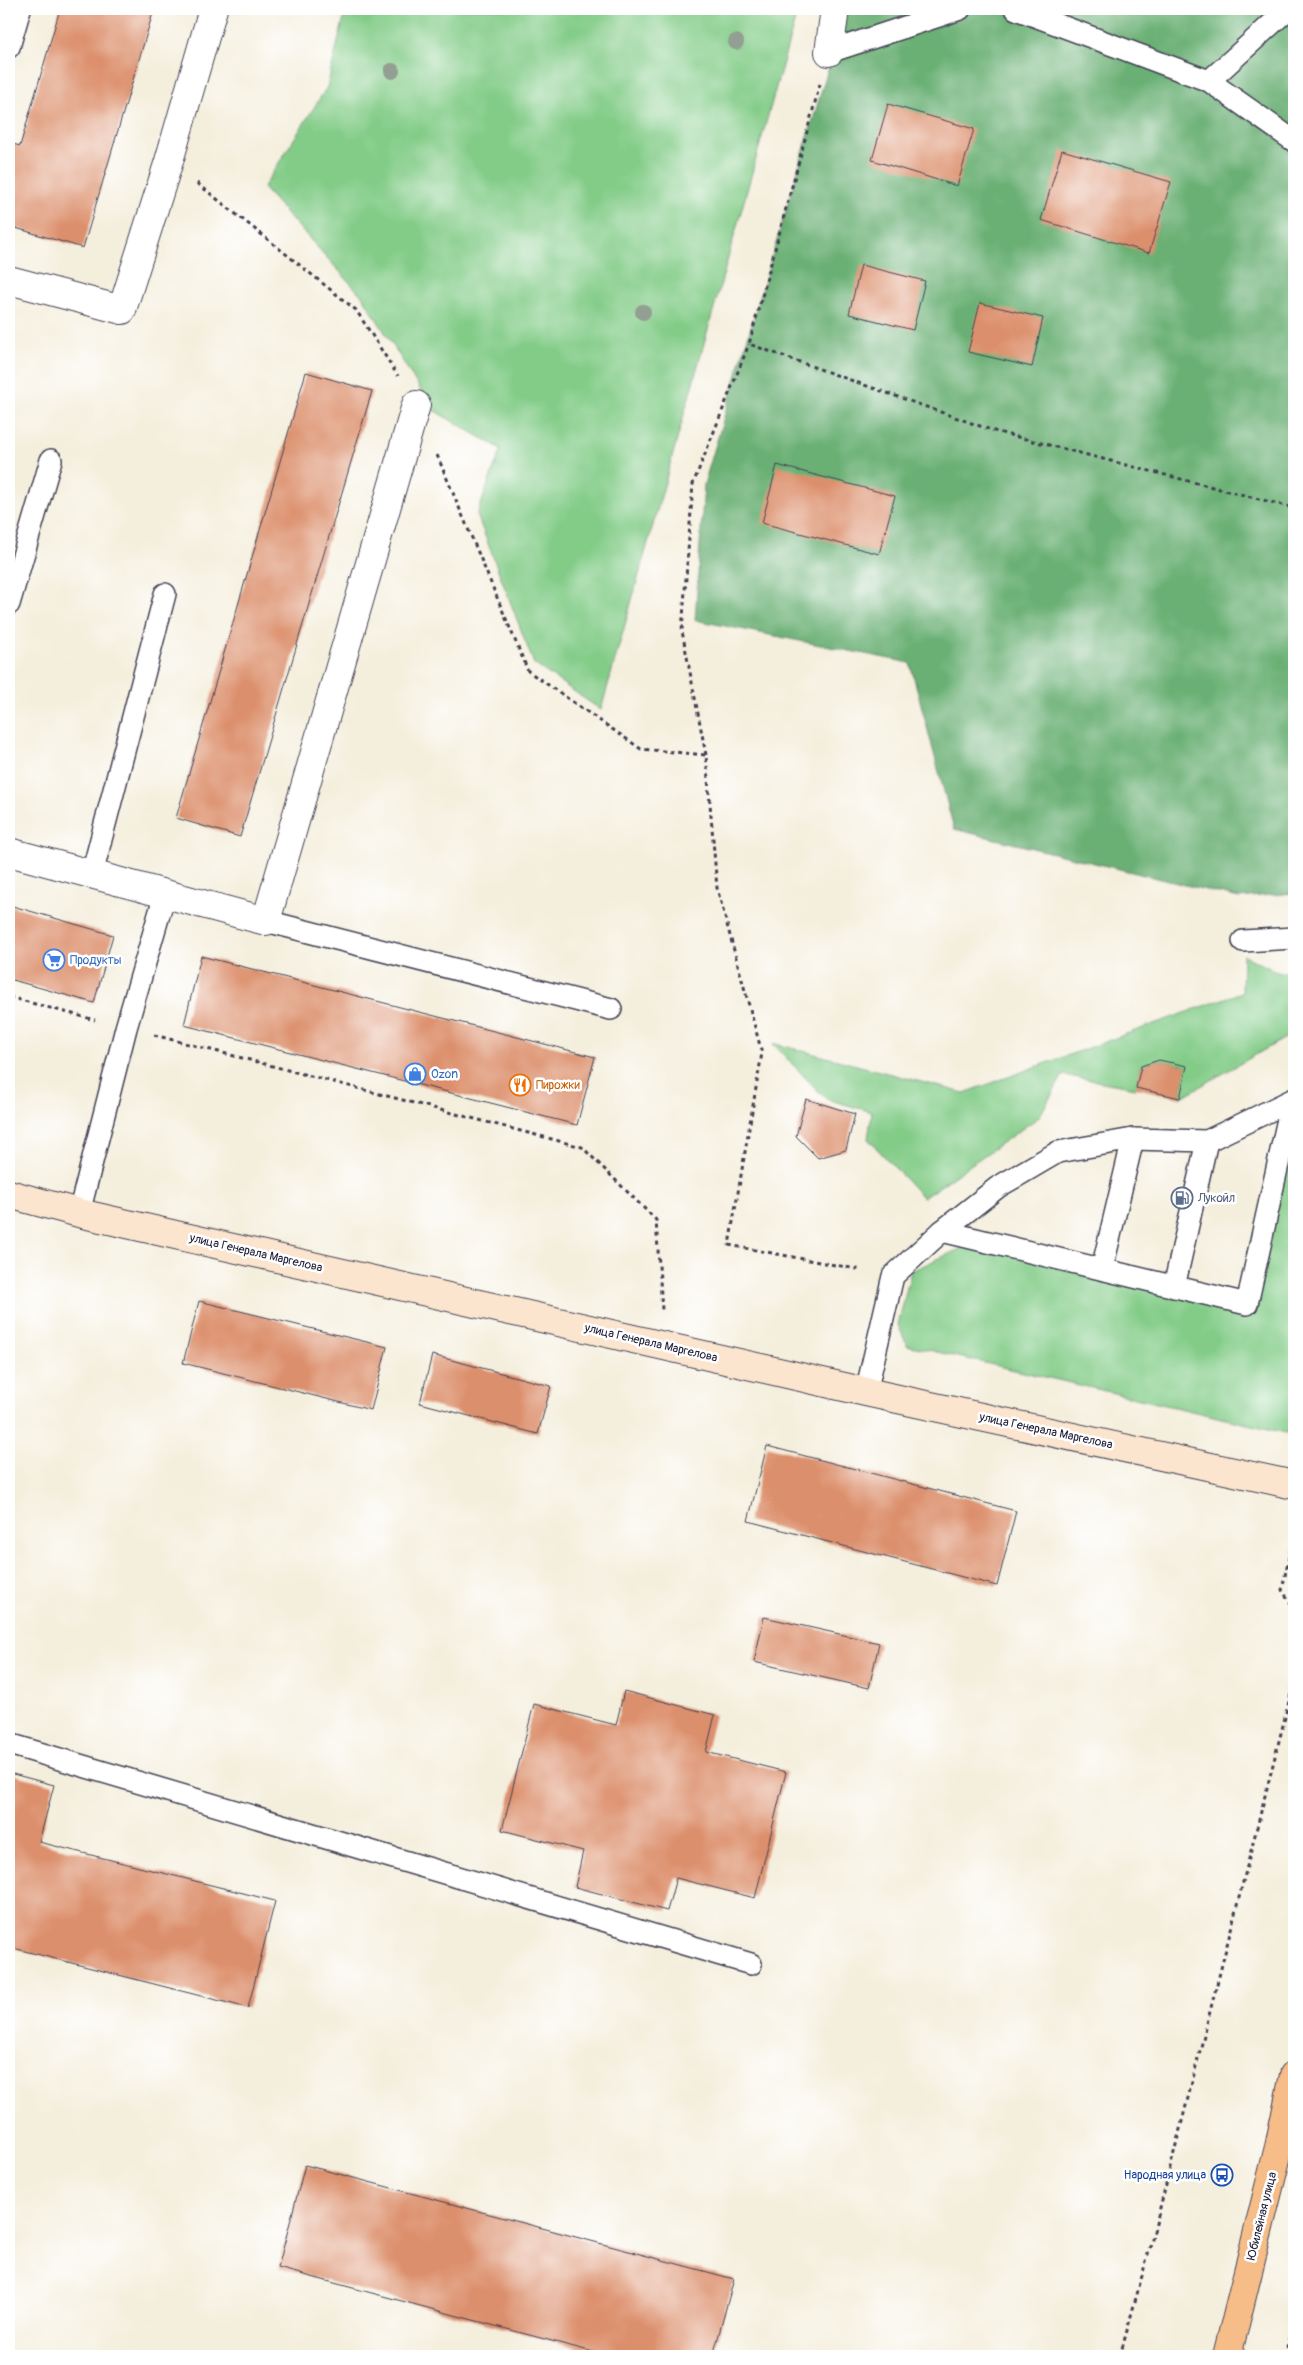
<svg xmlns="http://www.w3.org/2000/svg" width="1303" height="2365" viewBox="0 0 1303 2365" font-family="Pangolin,sans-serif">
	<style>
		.green { fill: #83cc88; stroke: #527762 }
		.forest { fill: #6ab074; stroke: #466958 }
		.building { fill: #dc8f6c }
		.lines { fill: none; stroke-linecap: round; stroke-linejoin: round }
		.lane-casing { stroke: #424153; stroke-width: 24 }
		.street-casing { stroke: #424153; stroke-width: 30 }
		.secondary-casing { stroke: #424153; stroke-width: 30 }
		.primary-casing { stroke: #424153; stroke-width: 30 }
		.path { stroke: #424153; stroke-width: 3; stroke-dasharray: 4 4; stroke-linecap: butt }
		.lane { stroke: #fff; stroke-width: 21 }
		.street { stroke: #fff; stroke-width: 28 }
		.secondary { stroke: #fce5cf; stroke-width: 28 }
		.primary { stroke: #f7bd88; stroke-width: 28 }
		.tree { fill: #939f92 }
		.labels { text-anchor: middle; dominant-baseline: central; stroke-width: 5; stroke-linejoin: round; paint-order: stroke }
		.shop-label { font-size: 12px; fill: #366cbe; stroke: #fff; text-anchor: start }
		.food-label { font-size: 12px; fill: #c56008; stroke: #fff; text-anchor: start }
		.service-label { font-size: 12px; fill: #4e5e75; stroke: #fff; text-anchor: start }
		.street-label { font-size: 12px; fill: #22223b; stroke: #fff }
		.transit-label { font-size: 12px; fill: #164399; stroke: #fff; text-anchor: end }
	</style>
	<rect width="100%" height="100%" fill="#fff"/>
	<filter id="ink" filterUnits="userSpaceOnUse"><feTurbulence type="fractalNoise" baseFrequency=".02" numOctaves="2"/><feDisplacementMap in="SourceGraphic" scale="10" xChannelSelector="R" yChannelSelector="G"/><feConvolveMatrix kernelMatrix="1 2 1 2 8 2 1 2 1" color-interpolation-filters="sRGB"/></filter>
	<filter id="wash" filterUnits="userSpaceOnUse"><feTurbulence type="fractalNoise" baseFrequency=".0096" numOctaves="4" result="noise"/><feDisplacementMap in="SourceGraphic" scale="20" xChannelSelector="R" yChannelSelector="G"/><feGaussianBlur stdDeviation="1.12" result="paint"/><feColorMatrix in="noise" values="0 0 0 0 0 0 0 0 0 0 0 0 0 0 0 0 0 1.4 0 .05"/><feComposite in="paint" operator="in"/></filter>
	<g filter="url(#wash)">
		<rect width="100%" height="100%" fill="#f4eedc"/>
		<g class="green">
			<polygon points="346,9 798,9 601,710 534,664 477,515 501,449 433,410 363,297 263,188 327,87"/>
			<polygon points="1243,955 1280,973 1294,969 1294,1033 1180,1098 1187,1066 1159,1060 1141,1066 1136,1088 1063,1075 1039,1117 923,1198 868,1139 872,1112 826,1099 772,1043 964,1093 1242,992"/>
			<polygon points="1294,1133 1294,1431 1286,1433 907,1345 898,1325 911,1271 973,1243 1255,1309"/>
		</g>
		<polygon class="forest" points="846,9 1294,9 1294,893 1239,898 954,829 910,663 695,620 704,484"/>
		<g id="blocks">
			<g class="building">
				<polygon points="60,9 154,9 83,248 9,226 9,143 20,146"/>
				<polygon points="888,104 974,129 957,186 872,160"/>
				<polygon points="1062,150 1171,182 1149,253 1041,220"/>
				<polygon points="861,265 925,281 913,330 849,314"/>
				<polygon points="980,303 1043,318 1032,367 968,352"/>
				<polygon points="306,372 372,391 240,837 176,818"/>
				<polygon points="777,465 895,496 879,554 762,523"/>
				<polygon points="9,905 113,935 94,1003 9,979"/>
				<polygon points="201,956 595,1057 577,1125 184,1025"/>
				<polygon points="1159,1060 1187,1066 1180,1098 1136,1088 1141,1066"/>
				<polygon points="806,1099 855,1114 846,1150 818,1158 796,1136"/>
				<polygon points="199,1301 387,1347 371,1410 183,1363"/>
				<polygon points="432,1355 551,1386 538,1434 420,1403"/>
				<polygon points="767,1446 1016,1511 997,1586 748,1521"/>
				<polygon points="764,1617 879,1643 869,1688 754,1662"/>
				<polygon points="624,1691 715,1715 706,1752 786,1772 755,1898 676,1878 667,1911 575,1887 583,1851 502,1830 534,1704 616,1725"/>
				<polygon points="9,1773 54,1785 39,1842 275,1901 248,2008 9,1947"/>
				<polygon points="305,2165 734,2279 713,2356 608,2356 278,2268"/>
			</g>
		</g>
	</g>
	<g filter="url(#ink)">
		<use href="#blocks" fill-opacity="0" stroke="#424153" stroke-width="1"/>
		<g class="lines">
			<g class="lane-casing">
				<g id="lane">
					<polyline points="1016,9 1209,81 1294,141"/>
					<polyline points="9,47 20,9"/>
					<polyline points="829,52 960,9"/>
					<polyline points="1209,81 1288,9"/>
					<polyline points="9,604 51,460"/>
					<polyline points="92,874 165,594"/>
					<polyline points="266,921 611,1009"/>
					<polyline points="1243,941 1294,938"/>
					<polyline points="79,1213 126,1028 165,894"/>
					<polyline points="942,1231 1247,1304 1292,1101"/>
					<polyline points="1102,1269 1133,1139"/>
					<polyline points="1174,1287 1207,1141"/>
					<polyline points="866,1392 893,1276 942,1231 998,1187 1058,1152 1133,1139 1207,1141 1294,1099"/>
					<polyline points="9,1744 751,1964"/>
				</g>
			</g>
			<g class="street-casing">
				<g id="street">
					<polyline points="829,52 835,9"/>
					<polyline points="9,280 122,310 169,161 213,9"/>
					<polyline points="9,852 266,921 416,405"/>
				</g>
			</g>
			<g class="secondary-casing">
				<polyline id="secondary" points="9,1194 79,1213 866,1392 1294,1485"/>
			</g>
			<g class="primary-casing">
				<polyline id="primary" points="1227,2356 1279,2147 1294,2075"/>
			</g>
			<g class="path">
				<polyline points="820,84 749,344 994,431 1294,508"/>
				<polyline points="197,183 356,310 398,376"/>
				<polyline points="437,455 528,671 641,749 706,755 717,888 762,1053 729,1245 862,1270"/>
				<polyline points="706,755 682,631 693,484 749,344"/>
				<polyline points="9,997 95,1020"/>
				<polyline points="154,1035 582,1147 656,1220 662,1310"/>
				<polyline points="1294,1533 1282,1590 1294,1608"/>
				<polyline points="1120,2356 1151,2243 1294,1682"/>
				<polyline points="1285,2356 1294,2317"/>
			</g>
			<use href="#lane" class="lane"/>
			<use href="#street" class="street"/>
			<use href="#secondary" class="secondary"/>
			<use href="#primary" class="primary"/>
		</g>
		<g class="tree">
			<circle cx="736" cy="42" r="8"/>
			<circle cx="392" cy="71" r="8"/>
			<circle cx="643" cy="312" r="8"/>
		</g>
	</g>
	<defs>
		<g id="supermarket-ring" transform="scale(1.125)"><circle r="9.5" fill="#fff" stroke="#3f7fe0" stroke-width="1.5"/><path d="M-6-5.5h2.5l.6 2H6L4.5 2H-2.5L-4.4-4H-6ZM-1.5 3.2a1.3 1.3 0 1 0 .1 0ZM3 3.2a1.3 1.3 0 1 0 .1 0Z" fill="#3f7fe0"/></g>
		<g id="shop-ring" transform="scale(1.125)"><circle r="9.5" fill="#fff" stroke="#3f7fe0" stroke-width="1.5"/><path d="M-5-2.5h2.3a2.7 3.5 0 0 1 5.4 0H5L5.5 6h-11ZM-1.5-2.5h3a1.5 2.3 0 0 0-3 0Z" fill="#3f7fe0"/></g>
		<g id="restaurant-ring" transform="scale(1.125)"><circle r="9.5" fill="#fff" stroke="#e8710a" stroke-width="1.5"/><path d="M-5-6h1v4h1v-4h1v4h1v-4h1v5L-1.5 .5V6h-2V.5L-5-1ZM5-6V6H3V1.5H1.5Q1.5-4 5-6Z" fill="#e8710a"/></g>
		<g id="fuel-ring" transform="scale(1.125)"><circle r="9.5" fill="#fff" stroke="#5c6f8a" stroke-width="1.5"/><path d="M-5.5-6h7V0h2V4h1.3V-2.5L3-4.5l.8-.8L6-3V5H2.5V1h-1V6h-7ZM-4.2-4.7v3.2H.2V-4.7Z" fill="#5c6f8a"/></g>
		<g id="bus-ring" transform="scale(1.125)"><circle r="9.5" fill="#fff" stroke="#1a4fb4" stroke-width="1.5"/><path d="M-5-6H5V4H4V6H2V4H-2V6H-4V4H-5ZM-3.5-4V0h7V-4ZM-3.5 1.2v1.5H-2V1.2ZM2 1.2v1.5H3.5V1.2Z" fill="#1a4fb4"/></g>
	</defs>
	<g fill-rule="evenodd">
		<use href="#supermarket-ring" x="54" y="960"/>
		<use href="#shop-ring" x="415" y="1074"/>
		<use href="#restaurant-ring" x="520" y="1085"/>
		<use href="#fuel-ring" x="1182" y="1198"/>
		<use href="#bus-ring" x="1222" y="2175"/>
	</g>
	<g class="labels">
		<g class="shop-label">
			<text x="70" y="960">Продукты</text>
			<text x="431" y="1074">Ozon</text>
		</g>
		<g class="food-label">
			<text x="536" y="1085">Пирожки</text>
		</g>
		<g class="service-label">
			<text x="1198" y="1198">Лукойл</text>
		</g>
		<g class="street-label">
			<text transform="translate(256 1253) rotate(13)">улица Генерала Маргелова</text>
			<text transform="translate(651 1343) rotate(13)">улица Генерала Маргелова</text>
			<text transform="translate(1046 1431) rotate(12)">улица Генерала Маргелова</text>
			<text transform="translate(1262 2216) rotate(-76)">Юбилейная улица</text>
		</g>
		<g class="transit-label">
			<text x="1206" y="2175">Народная улица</text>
		</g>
	</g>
	<rect width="1303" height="2365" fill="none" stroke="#fff" stroke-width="30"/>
</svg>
